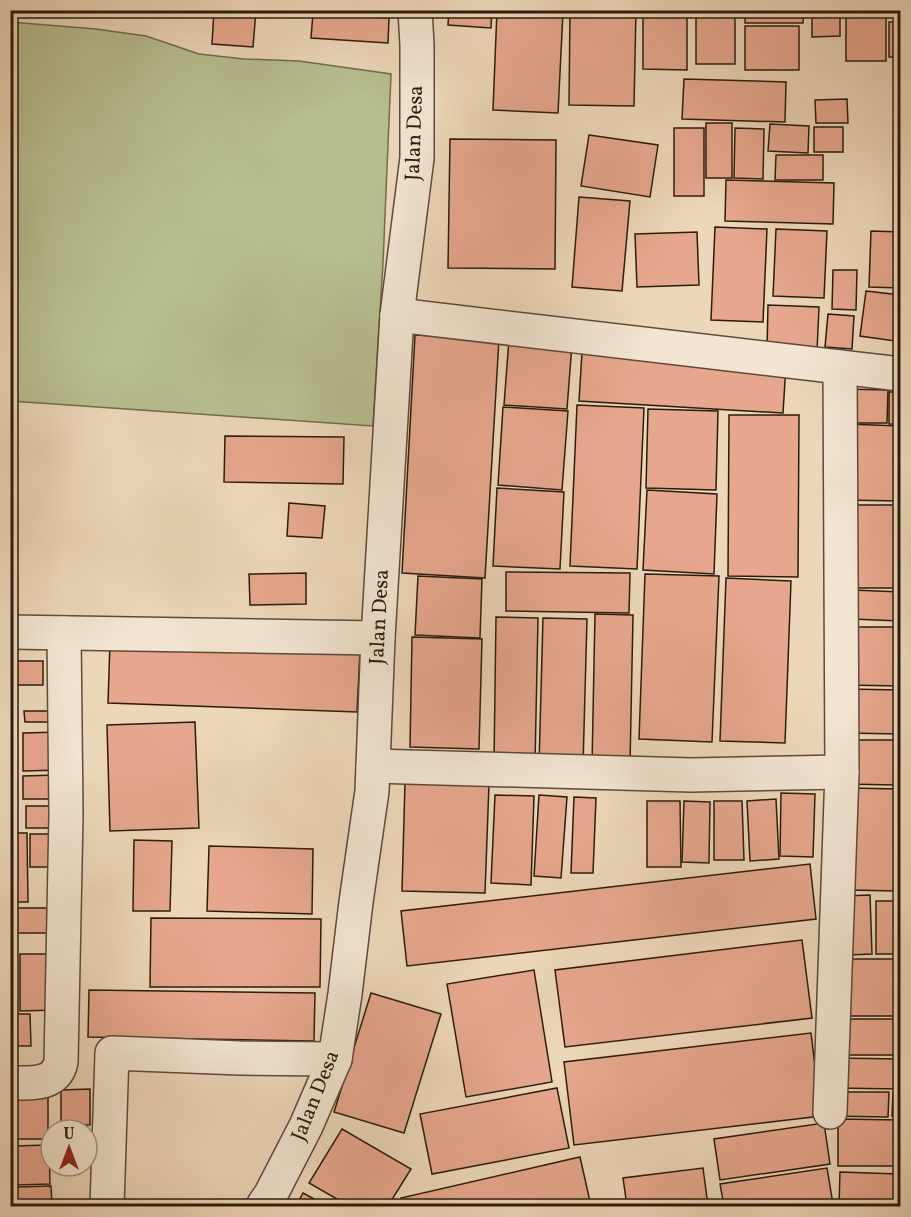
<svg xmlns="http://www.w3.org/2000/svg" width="911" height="1217" viewBox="0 0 911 1217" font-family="Vollkorn,serif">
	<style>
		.green { fill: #b7be90; stroke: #706d4e; stroke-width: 1.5 }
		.building { fill: #e7a78e; stroke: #2a1c0c; stroke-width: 1.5 }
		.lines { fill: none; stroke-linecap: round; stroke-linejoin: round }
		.minor-casing { stroke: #5b4b38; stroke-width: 36 }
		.minor { stroke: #f3e5d2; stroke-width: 33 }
		.labels { text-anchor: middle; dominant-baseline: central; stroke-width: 5; stroke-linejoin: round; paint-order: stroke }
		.street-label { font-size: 21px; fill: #2a1c0c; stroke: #f3e5d2 }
	</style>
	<rect width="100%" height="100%" fill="#edd7ba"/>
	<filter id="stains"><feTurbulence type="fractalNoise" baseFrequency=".00333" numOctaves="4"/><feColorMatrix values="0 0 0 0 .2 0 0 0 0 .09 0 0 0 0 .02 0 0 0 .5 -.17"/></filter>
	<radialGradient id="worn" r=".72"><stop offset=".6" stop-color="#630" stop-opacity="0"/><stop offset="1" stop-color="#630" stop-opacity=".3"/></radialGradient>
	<polygon class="green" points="10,22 96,29 146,36 199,54 244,59 299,61 391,74 383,263 373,426 11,401"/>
	<g class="building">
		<polygon points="214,10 256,10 253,47 212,44"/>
		<polygon points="449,10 492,10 491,28 448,25"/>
		<polygon points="497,10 563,12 558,113 493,110"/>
		<polygon points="570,10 636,10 634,106 569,105"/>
		<polygon points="643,10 687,10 687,70 643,69"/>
		<rect x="696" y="10" width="39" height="54"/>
		<polygon points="745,10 804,10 803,23 745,23"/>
		<polygon points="812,10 840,10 840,36 812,37"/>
		<rect x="846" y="10" width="40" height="51"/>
		<polygon points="313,13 389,18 388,43 311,38"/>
		<rect x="889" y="22" width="11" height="35"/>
		<rect x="745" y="26" width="54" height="44"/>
		<polygon points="684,79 786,82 785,122 682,119"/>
		<polygon points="847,99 848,123 816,123 815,100"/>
		<rect x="706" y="123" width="26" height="55"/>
		<polygon points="770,124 809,126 808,153 768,151"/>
		<rect x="814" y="127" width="29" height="25"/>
		<rect x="674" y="128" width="30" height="68"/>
		<polygon points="735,128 764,129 763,179 734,178"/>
		<polygon points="589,135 658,145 650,197 581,186"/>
		<polygon points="450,139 556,140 555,269 448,268"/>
		<polygon points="776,155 823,155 823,180 775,180"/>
		<polygon points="726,180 834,183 833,224 725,221"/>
		<polygon points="579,197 630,201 622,291 572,287"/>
		<polygon points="715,227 767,229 763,322 711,320"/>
		<polygon points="776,229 827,231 824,298 773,296"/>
		<polygon points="871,231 900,232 900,288 869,287"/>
		<polygon points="697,232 699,285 637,287 635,234"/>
		<polygon points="833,270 857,270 856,310 832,309"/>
		<polygon points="866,291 900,295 895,341 860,336"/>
		<polygon points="768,305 819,307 817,352 767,350"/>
		<polygon points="828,314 854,316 852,349 825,347"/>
		<polygon points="415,335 499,339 485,578 402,573"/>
		<polygon points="509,339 572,344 567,409 504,405"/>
		<polygon points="582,352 786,365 783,413 579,401"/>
		<polygon points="842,389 888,390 887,423 842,423"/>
		<rect x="889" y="392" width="11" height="32"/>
		<polygon points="577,405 644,408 637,569 570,566"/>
		<polygon points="503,407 568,411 562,490 498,485"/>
		<polygon points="648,409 718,411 716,490 646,488"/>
		<polygon points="729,415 799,415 798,577 728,576"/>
		<polygon points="847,424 900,426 900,501 844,500"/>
		<polygon points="225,436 344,437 343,484 224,482"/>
		<polygon points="497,488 564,492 560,569 493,566"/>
		<polygon points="647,490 717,494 714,574 643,570"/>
		<polygon points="289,503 325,506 322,538 287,536"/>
		<rect x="848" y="505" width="52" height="83"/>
		<polygon points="506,572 630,573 629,613 506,611"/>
		<polygon points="306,573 306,604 250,605 249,574"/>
		<polygon points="645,574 719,576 712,742 639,739"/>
		<polygon points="418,576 482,579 480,638 415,635"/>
		<polygon points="726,578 791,581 785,743 720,741"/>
		<polygon points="853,590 900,592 900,621 852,619"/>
		<polygon points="595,614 633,615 630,765 592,765"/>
		<polygon points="496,617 538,618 535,763 494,762"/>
		<polygon points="543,618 587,619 583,766 539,765"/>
		<polygon points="847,627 900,627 900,686 846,685"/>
		<polygon points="412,637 482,639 479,749 410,747"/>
		<polygon points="110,642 360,651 357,712 108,703"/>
		<rect x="10" y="661" width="33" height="24"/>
		<polygon points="847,689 900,690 900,734 846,733"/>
		<polygon points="10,695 16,695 17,743 10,743"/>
		<polygon points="24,711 54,711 55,722 25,722"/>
		<polygon points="195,722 199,828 110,831 107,725"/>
		<polygon points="61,732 61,770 23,771 23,733"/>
		<polygon points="844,740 900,740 898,785 843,784"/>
		<polygon points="57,775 57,799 23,799 23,776"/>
		<polygon points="405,782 489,784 485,893 402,891"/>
		<polygon points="849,788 900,789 898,891 846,890"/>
		<polygon points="781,793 815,794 813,857 780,856"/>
		<polygon points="495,795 534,796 531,885 491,883"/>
		<polygon points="539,795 567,797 561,878 534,876"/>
		<polygon points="574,797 596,798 593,873 571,873"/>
		<polygon points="776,799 779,859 750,861 747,801"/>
		<polygon points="647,801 680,801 681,867 647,867"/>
		<polygon points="684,801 710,802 709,863 682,862"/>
		<polygon points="714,801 742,801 744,860 714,860"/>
		<rect x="26" y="806" width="33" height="22"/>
		<polygon points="10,833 27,833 28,902 10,902"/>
		<rect x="30" y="834" width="32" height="33"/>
		<polygon points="134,840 172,841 170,911 133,911"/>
		<polygon points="209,846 313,849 312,914 207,911"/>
		<polygon points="810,864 816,919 407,966 401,911"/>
		<polygon points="870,895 872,954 847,955 845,896"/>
		<rect x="876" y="901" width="24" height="53"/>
		<rect x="16" y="908" width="41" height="25"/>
		<polygon points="151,918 321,919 320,987 150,987"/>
		<polygon points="10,930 14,930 15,971 10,971"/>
		<polygon points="802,940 812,1018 565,1047 555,970"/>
		<polygon points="20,954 56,954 58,1010 20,1011"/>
		<rect x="835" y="959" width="63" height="57"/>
		<polygon points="534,970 552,1082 466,1097 447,984"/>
		<polygon points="89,990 315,993 314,1041 88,1037"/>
		<polygon points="371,993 441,1014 404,1133 334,1112"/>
		<polygon points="10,1014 30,1014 31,1046 10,1046"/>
		<rect x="840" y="1019" width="58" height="36"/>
		<polygon points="811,1033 821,1116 574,1145 564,1062"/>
		<polygon points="835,1058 900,1059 900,1089 835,1088"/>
		<polygon points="557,1088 569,1148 432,1174 420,1114"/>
		<polygon points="90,1089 90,1125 61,1125 61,1090"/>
		<polygon points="831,1092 889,1092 888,1117 830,1116"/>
		<polygon points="893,1092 900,1092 900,1116 892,1116"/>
		<rect x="10" y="1094" width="38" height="45"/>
		<polygon points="838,1119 900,1120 900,1166 838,1166"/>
		<polygon points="824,1123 830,1164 720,1180 714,1139"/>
		<polygon points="342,1129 411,1169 388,1206 349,1206 309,1183"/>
		<polygon points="49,1145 50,1184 14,1185 13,1146"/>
		<polygon points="580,1157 591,1206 403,1206 401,1198"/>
		<polygon points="703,1168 708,1206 627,1206 623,1178"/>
		<polygon points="827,1168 833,1204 816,1206 724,1206 720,1184"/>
		<polygon points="840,1172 898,1174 898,1206 839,1206"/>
		<polygon points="51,1186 52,1206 17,1206 17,1187"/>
		<polygon points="303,1193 327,1206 296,1206"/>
	</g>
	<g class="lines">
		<g class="minor-casing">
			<g id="minor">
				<polyline points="397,315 900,374"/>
				<polyline points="10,632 378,638"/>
				<polyline points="373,766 691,775 842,772"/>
				<path d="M10,1083C30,1083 56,1086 61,1062L66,815L64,633"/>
				<polyline points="830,1112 842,772 840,367"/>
				<polyline points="107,1206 112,1053 240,1058 335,1059"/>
				<polyline points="263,1206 271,1194 306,1126 335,1059 345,994 356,902 372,791 378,638 397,315 417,158 417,45 415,10"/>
			</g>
		</g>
		<use href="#minor" class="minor"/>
	</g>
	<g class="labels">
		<g class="street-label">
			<text transform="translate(415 133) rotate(-88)">Jalan Desa</text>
			<text transform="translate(380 617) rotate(-87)">Jalan Desa</text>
			<text transform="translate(316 1096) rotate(-68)">Jalan Desa</text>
		</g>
	</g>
	<rect width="911" height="1217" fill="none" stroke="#edd7ba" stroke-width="36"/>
	<rect x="12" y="12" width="887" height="1193" fill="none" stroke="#2a1c0c" stroke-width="3"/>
	<rect x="18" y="18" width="875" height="1181" fill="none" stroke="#2a1c0c" stroke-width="1.5"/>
	<g transform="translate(69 1148)"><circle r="28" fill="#f3e5d2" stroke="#a39583" stroke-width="1.5"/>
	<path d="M0-4.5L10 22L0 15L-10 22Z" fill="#8f2418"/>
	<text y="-9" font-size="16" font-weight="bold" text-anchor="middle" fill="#2a1c0c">U</text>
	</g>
	<rect width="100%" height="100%" filter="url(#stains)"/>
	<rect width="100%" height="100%" fill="url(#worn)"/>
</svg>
